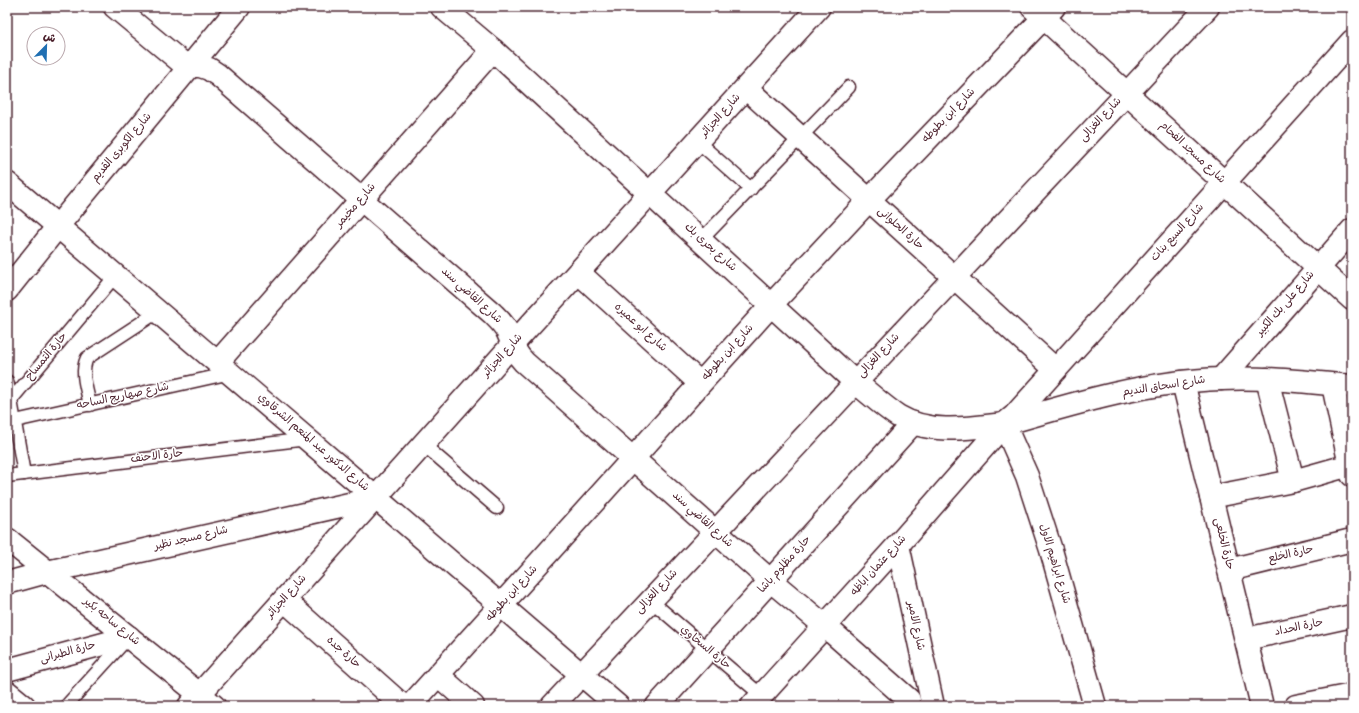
<svg xmlns="http://www.w3.org/2000/svg" width="1359" height="713" viewBox="0 0 1359 713" font-family="'Gochi Hand','Playpen Sans Arabic',sans-serif">
	<style>
		.lines { fill: none; stroke-linecap: round; stroke-linejoin: round }
		.lane-casing { stroke: #4a1f2b; stroke-width: 15 }
		.street-casing { stroke: #4a1f2b; stroke-width: 25 }
		.secondary-casing { stroke: #4a1f2b; stroke-width: 25 }
		.primary-casing { stroke: #4a1f2b; stroke-width: 25 }
		.lane { stroke: #fff; stroke-width: 12 }
		.street { stroke: #fff; stroke-width: 22 }
		.secondary { stroke: #fff; stroke-width: 22 }
		.primary { stroke: #fff; stroke-width: 22 }
		.labels { text-anchor: middle; dominant-baseline: central; stroke-width: 3; stroke-linejoin: round; paint-order: stroke }
		.street-label { font-size: 11px; fill: #4a1f2b; stroke: #fff }
	</style>
	<rect width="100%" height="100%" fill="#fff"/>
	<filter id="ink" filterUnits="userSpaceOnUse"><feTurbulence type="fractalNoise" baseFrequency=".025" numOctaves="2"/><feDisplacementMap in="SourceGraphic" scale="8" xChannelSelector="R" yChannelSelector="G"/><feConvolveMatrix kernelMatrix="1 2 1 2 8 2 1 2 1" color-interpolation-filters="sRGB"/></filter>
	<g filter="url(#ink)">
		<g class="lines">
			<g class="lane-casing">
				<g id="lane">
					<polyline points="697,141 751,189"/>
					<polyline points="701,240 849,87"/>
					<polyline points="7,381 11,400"/>
					<path d="M90,405C87,390 80,372 87,358L159,311"/>
					<polyline points="15,421 231,373"/>
					<polyline points="424,445 497,508"/>
					<polyline points="24,474 11,400 116,275"/>
					<polyline points="7,476 307,439"/>
					<polyline points="650,600 761,695"/>
					<polyline points="66,706 126,640"/>
				</g>
			</g>
			<g class="street-casing">
				<g id="street">
					<path d="M115,7L180,61L190,66H200L209,69L218,75L492,313C498,319 505,325 508,333C514,346 513,350 524,362L771,581L825,626L909,700"/>
					<path d="M442,7L493,50L855,382C869,393 884,407 898,416C929,435 970,428 1004,424L1027,476L1051,550L1095,706"/>
					<polyline points="1032,7 1352,299"/>
					<polyline points="746,88 1055,369"/>
					<polyline points="579,273 700,383"/>
					<polyline points="7,290 62,221 239,7"/>
					<polyline points="218,362 493,50"/>
					<polyline points="1221,379 1352,230"/>
					<polyline points="1267,379 1293,481"/>
					<polyline points="1183,382 1262,706"/>
					<polyline points="1333,385 1352,475"/>
					<polyline points="1211,497 1293,481 1350,465"/>
					<polyline points="7,539 214,706"/>
					<polyline points="898,545 933,706"/>
					<polyline points="1229,570 1352,540"/>
					<polyline points="7,583 47,572 376,498"/>
					<polyline points="284,600 403,706"/>
					<polyline points="1246,639 1352,616"/>
					<polyline points="7,670 129,637"/>
					<polyline points="438,675 473,706"/>
					<polyline points="7,692 24,706"/>
					<polyline points="189,706 512,345 819,7"/>
					<polyline points="410,706 772,304 869,200 1054,7"/>
					<polyline points="552,706 1208,7"/>
					<polyline points="657,706 913,423"/>
					<polyline points="1296,706 1352,695"/>
				</g>
			</g>
			<g class="secondary-casing">
				<polyline id="secondary" points="7,183 376,498 618,706"/>
			</g>
			<g class="primary-casing">
				<g id="primary">
					<path d="M1007,423C1075,403 1149,381 1221,379C1265,377 1309,382 1352,386"/>
					<polyline points="752,706 898,545 1004,424 1014,416 1352,41"/>
				</g>
			</g>
			<use href="#lane" class="lane"/>
			<use href="#street" class="street"/>
			<use href="#secondary" class="secondary"/>
			<use href="#primary" class="primary"/>
		</g>
	</g>
	<g class="labels">
		<g class="street-label">
			<text transform="translate(721 116) rotate(-48)">شارع الجزائر</text>
			<text transform="translate(949 116) rotate(-46)">شارع ابن بطوطه</text>
			<text transform="translate(1101 120) rotate(-47)">شارع الغزالى</text>
			<text transform="translate(122 148) rotate(-50)">شارع الكوبرى القديم</text>
			<text transform="translate(1192 153) rotate(43)">شارع مسجد الفحام</text>
			<text transform="translate(356 206) rotate(-49)">شارع مخيمر</text>
			<text transform="translate(900 229) rotate(42)">حارة الحلوانى</text>
			<text transform="translate(1178 233) rotate(-48)">شارع السبع بنات</text>
			<text transform="translate(710 248) rotate(42)">شارع بحرى بك</text>
			<text transform="translate(471 296) rotate(42)">شارع القاضي سند</text>
			<text transform="translate(1286 304) rotate(-49)">شارع على بك الكبير</text>
			<text transform="translate(640 328) rotate(42)">شارع ابو عميره</text>
			<text transform="translate(728 353) rotate(-48)">شارع ابن بطوطه</text>
			<text transform="translate(503 356) rotate(-48)">شارع الجزائر</text>
			<text transform="translate(879 356) rotate(-47)">شارع الغزالى</text>
			<text transform="translate(47 357) rotate(-50)">حارة التمساح</text>
			<text transform="translate(1164 387) rotate(-9)">شارع اسحاق النديم</text>
			<text transform="translate(123 397) rotate(-12)">شارع صهاريج الساحه</text>
			<text transform="translate(313 443) rotate(41)">شارع الدكتور عبد المنعم الشرقاوي</text>
			<text transform="translate(157 457) rotate(-7)">حارة الاحنف</text>
			<text transform="translate(702 520) rotate(42)">شارع القاضي سند</text>
			<text transform="translate(191 539) rotate(-13)">شارع مسجد نظير</text>
			<text transform="translate(1223 544) rotate(76)">حارة الخلعى</text>
			<text transform="translate(1291 555) rotate(-13)">حارة الخلع</text>
			<text transform="translate(1054 564) rotate(73)">شارع ابراهيم الاول</text>
			<text transform="translate(785 565) rotate(-48)">حارة مظلوم باشا</text>
			<text transform="translate(879 566) rotate(-48)">شارع عثمان اباظه</text>
			<text transform="translate(657 592) rotate(-47)">شارع الغزالى</text>
			<text transform="translate(512 594) rotate(-48)">شارع ابن بطوطه</text>
			<text transform="translate(287 597) rotate(-48)">شارع الجزائر</text>
			<text transform="translate(111 622) rotate(39)">شارع ساحه بكير</text>
			<text transform="translate(915 626) rotate(78)">شارع الامير</text>
			<text transform="translate(1299 628) rotate(-12)">حارة الحداد</text>
			<text transform="translate(705 648) rotate(40)">حارة السخاوي</text>
			<text transform="translate(68 653) rotate(-15)">حارة الطبرانى</text>
			<text transform="translate(343 653) rotate(42)">حارة جده</text>
		</g>
	</g>
	<rect width="1359" height="713" fill="none" stroke="#fff" stroke-width="24"/>
	<rect x="12" y="12" width="1335" height="689" fill="none" stroke="#4a1f2b" stroke-width="1.5" filter="url(#ink)"/>
	<g transform="translate(46 46) rotate(23)"><circle r="19" fill="#ffffff" stroke="#b7a5aa"/>
	<path d="M0-3L7 15L0 10L-7 15Z" fill="#1f6fb2"/>
	<text y="-6" font-size="11" font-weight="bold" text-anchor="middle" fill="#4a1f2b">ش</text>
	</g>
</svg>
